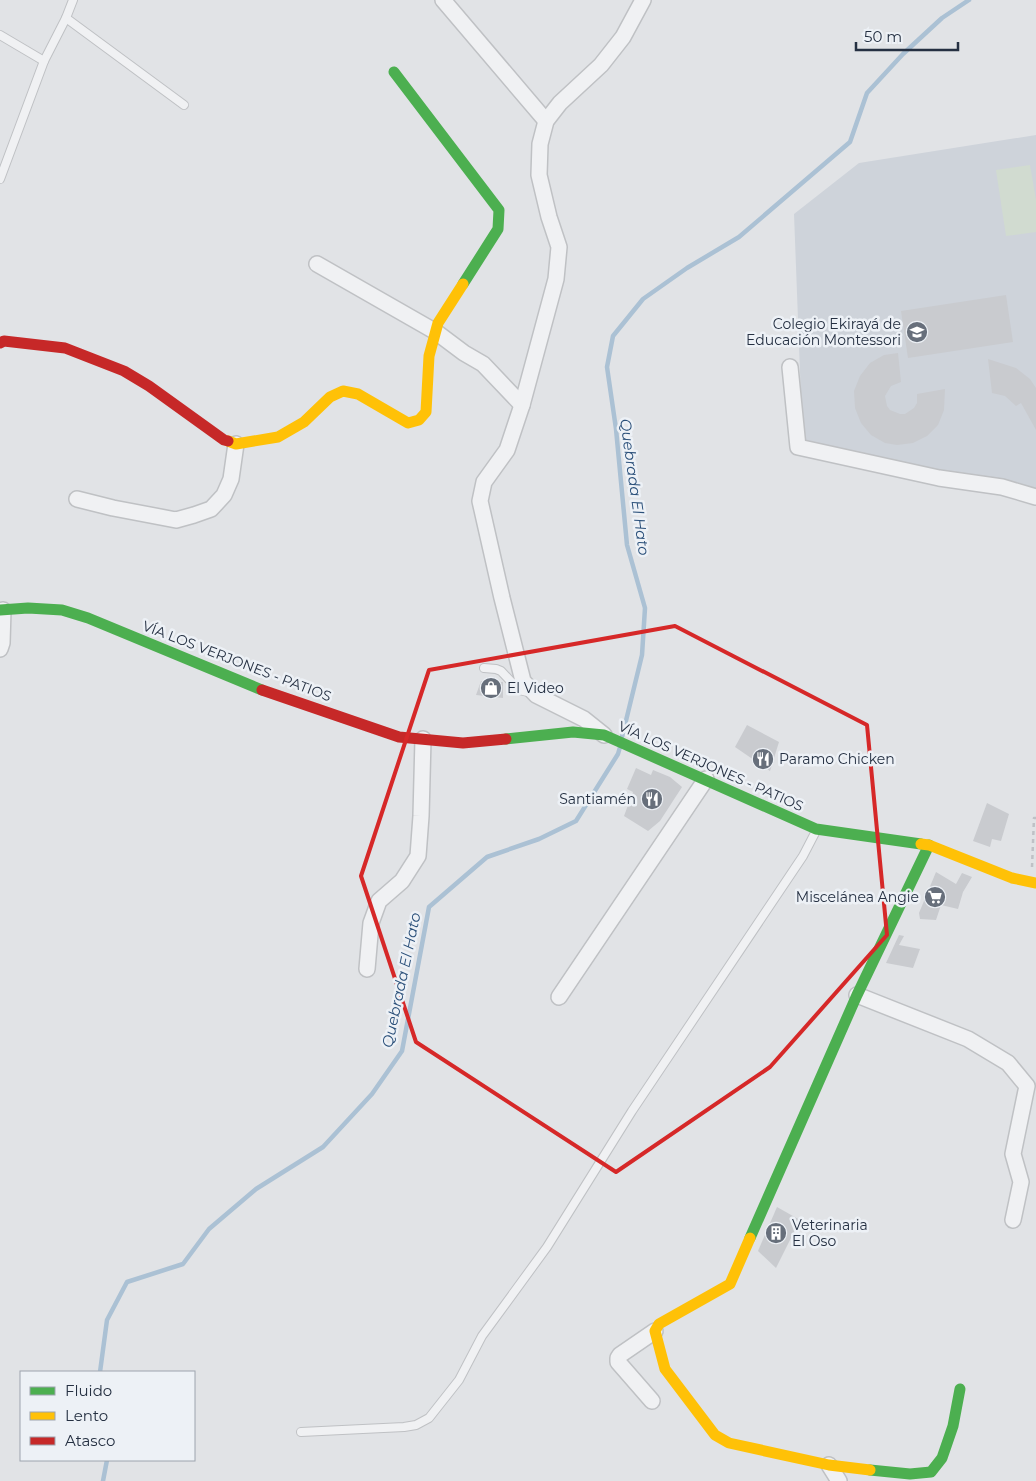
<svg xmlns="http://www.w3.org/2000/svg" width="1036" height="1481" viewBox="0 0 1036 1481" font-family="Montserrat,sans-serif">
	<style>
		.built { fill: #ced3da }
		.green { fill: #d1dbd0 }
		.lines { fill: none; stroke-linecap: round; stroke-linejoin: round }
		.stream { stroke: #abc1d4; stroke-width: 4.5 }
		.building { fill: #c9cbcf }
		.lane-casing { stroke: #bfc1c4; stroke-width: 10 }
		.street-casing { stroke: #bfc1c4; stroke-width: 18 }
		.path { stroke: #bfc1c6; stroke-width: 2.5; stroke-dasharray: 4 4; stroke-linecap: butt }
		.lane { stroke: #f0f1f3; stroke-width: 8 }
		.street { stroke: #f0f1f3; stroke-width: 15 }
		.fast { stroke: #4caf50; stroke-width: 11 }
		.slow { stroke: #ffc107; stroke-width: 11 }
		.jam { stroke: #c62828; stroke-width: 11 }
		.marked { fill: none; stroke: #d62828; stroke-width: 4; stroke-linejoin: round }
		.labels { text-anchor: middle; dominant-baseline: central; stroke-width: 5; stroke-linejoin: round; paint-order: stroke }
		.poi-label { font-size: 14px; fill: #253042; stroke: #edf1f6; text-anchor: end }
		.street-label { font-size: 14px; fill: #253042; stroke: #edf1f6 }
		.water-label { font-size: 15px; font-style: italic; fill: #2b507a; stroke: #edf1f6 }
	</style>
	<rect width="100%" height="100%" fill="#e1e3e6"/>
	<polygon class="built" points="1036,135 1036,488 999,480 803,451 794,214 859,163"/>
	<polygon class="green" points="1030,165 1036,200 1036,232 1006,236 996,170"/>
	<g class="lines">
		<g class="stream">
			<polyline points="622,737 642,655 645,608 627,545 616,429 607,367 613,336 643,299 687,268 739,237 850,142 867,93 903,54 942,18 969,0"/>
			<polyline points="100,1372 107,1320 127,1282 183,1264 209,1229 256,1189 323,1147 372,1094 402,1051 429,907 487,857 539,839 576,821 618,754 620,747"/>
			<polyline points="103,1481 107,1460"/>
		</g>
	</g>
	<g class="building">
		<polygon points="1006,295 1013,342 908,358 901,311"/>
		<polygon points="898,353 901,382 891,386 885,396 887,406 890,410 900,414 905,414 914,408 917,403 917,394 945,389 944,410 938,425 927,436 913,443 897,445 885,443 871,435 861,423 855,408 854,391 860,376 870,363 884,355"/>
		<polygon points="988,359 1016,368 1030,379 1036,388 1036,430 1021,403 1016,406 1005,396 992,393"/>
		<polygon points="481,681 503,682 503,698 476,695"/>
		<polygon points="747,725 779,742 770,771 735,747"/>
		<polygon points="636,768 651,775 653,770 670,777 682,787 660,821 648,831 624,816 633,792 627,789"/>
		<polygon points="987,803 1009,814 1001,841 992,839 990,847 973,841"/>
		<polygon points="936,872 956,884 962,873 972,877 963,892 958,909 941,905 936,920 920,919 919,913"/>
		<polygon points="899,935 904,936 899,945 920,949 913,968 886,963"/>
		<polygon points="777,1207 800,1220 776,1268 758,1251"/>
	</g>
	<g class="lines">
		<g class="lane-casing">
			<g id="lane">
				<polyline points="66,18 184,105"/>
				<polyline points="0,35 44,61"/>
				<polyline points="0,179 44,61 66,18 73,0"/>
				<polyline points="484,668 496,669 501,671 519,690 532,693"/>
				<polyline points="301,1432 404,1427 416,1425 429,1418 459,1380 482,1336 547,1247 632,1111 803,856 816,831"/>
			</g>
		</g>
		<g class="street-casing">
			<g id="street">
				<polyline points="443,0 546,121"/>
				<polyline points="317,264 436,332 464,353 483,364 522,405"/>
				<polyline points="790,367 798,447 939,478 1002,487 1036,497"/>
				<polyline points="77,499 113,508 176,520 194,515 211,509 224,495 231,479 236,444"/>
				<polyline points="0,649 2,643 3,610"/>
				<polyline points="604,735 584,719 536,695 523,681 502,598 480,501 484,482 507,450 522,405 556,279 559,247 549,217 539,175 540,144 546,121 560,103 601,65 623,37 643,0"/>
				<polyline points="367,969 371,923 379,901 402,881 418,856 421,816 423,739"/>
				<polyline points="857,995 968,1039 1008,1063 1027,1086 1013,1154 1021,1182 1013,1220"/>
				<polyline points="559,997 706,779"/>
				<polyline points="652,1401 618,1362 618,1358 620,1355 655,1331"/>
				<polyline points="829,1465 839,1481"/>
			</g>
		</g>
		<polyline class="path" points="1032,867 1034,818 1036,818"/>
		<use href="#lane" class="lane"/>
		<use href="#street" class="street"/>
		<g class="fast">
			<polyline points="394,72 499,210 498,229 463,284"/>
			<polyline points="0,610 28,608 62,610 88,618 262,690"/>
			<polyline points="506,739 573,732 604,735 816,829 921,844"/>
			<polyline points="750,1238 857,995 929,845"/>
			<polyline points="870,1470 910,1474 931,1472 942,1458 953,1426 960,1389"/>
		</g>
		<g class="slow">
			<polyline points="228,441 236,444 278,437 304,422 330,397 343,391 358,394 408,423 419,420 426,412 429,356 438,323 463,284"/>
			<polyline points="921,844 929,845 1012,878 1036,883"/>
			<polyline points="750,1238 730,1284 659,1324 655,1331 665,1369 715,1435 729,1443 829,1465 870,1470"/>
		</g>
		<g class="jam">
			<polyline points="0,343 4,341 65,348 124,371 149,386 224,440 228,441"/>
			<polyline points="262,690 399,737 463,743 506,739"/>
		</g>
	</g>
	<path class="marked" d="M675,626L867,725L887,935L770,1067L616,1172L416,1042L361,876L429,670Z"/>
	<defs>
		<g id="school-disc" transform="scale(1.125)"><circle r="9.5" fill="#676f7b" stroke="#edf1f6"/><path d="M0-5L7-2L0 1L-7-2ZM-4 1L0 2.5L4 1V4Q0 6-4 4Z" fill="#fff"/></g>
		<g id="shop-disc" transform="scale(1.125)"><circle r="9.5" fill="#676f7b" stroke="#edf1f6"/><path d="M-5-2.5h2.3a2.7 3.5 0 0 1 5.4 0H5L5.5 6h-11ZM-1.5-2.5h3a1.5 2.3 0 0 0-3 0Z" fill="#fff"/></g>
		<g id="restaurant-disc" transform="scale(1.125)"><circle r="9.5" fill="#676f7b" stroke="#edf1f6"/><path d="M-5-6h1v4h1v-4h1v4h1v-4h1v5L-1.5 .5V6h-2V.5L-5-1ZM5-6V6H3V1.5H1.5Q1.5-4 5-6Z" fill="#fff"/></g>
		<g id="supermarket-disc" transform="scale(1.125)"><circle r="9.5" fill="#676f7b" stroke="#edf1f6"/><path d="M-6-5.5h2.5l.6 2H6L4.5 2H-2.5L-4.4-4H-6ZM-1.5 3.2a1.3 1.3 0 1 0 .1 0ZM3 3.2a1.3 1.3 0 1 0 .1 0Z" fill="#fff"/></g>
		<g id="building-disc" transform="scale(1.125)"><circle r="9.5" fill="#676f7b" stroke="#edf1f6"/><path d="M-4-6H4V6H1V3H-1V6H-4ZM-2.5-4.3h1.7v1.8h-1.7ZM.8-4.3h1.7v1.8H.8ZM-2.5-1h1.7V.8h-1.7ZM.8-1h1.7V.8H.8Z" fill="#fff"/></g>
	</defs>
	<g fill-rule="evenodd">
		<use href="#school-disc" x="917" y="332"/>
		<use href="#shop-disc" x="491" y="688"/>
		<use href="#restaurant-disc" x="763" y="759"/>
		<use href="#restaurant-disc" x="652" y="799"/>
		<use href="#supermarket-disc" x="935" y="897"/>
		<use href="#building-disc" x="776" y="1233"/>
	</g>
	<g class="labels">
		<g class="poi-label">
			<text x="901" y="324">Colegio Ekirayá de<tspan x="901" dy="16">Educación Montessori</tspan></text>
			<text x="507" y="688" text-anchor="start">El Video</text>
			<text x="779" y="759" text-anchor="start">Paramo Chicken</text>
			<text x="636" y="799">Santiamén</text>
			<text x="919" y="897">Miscelánea Angie</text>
			<text x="792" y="1225" text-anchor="start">Veterinaria<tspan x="792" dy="16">El Oso</tspan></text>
		</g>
		<g class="street-label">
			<text transform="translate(237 661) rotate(21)">VÍA LOS VERJONES - PATIOS</text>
			<text transform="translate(711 766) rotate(24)">VÍA LOS VERJONES - PATIOS</text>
		</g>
		<g class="water-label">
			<text transform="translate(635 487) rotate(82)">Quebrada El Hato</text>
			<text transform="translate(401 980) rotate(-78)">Quebrada El Hato</text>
		</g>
	</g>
	<rect x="20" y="1371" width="175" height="90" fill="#edf1f6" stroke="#9da4ae"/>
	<rect x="30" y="1387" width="25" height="8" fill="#4caf50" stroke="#9da4ae"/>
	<text x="65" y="1396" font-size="15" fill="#253042">Fluido</text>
	<rect x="30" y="1412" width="25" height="8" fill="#ffc107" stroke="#9da4ae"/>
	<text x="65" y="1421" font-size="15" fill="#253042">Lento</text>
	<rect x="30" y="1437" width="25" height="8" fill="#c62828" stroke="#9da4ae"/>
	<text x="65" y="1446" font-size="15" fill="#253042">Atasco</text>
	<path d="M856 42v8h102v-8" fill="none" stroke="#253042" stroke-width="2.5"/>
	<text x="864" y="42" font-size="15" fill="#253042" stroke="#edf1f6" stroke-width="4" paint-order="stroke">50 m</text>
</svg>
